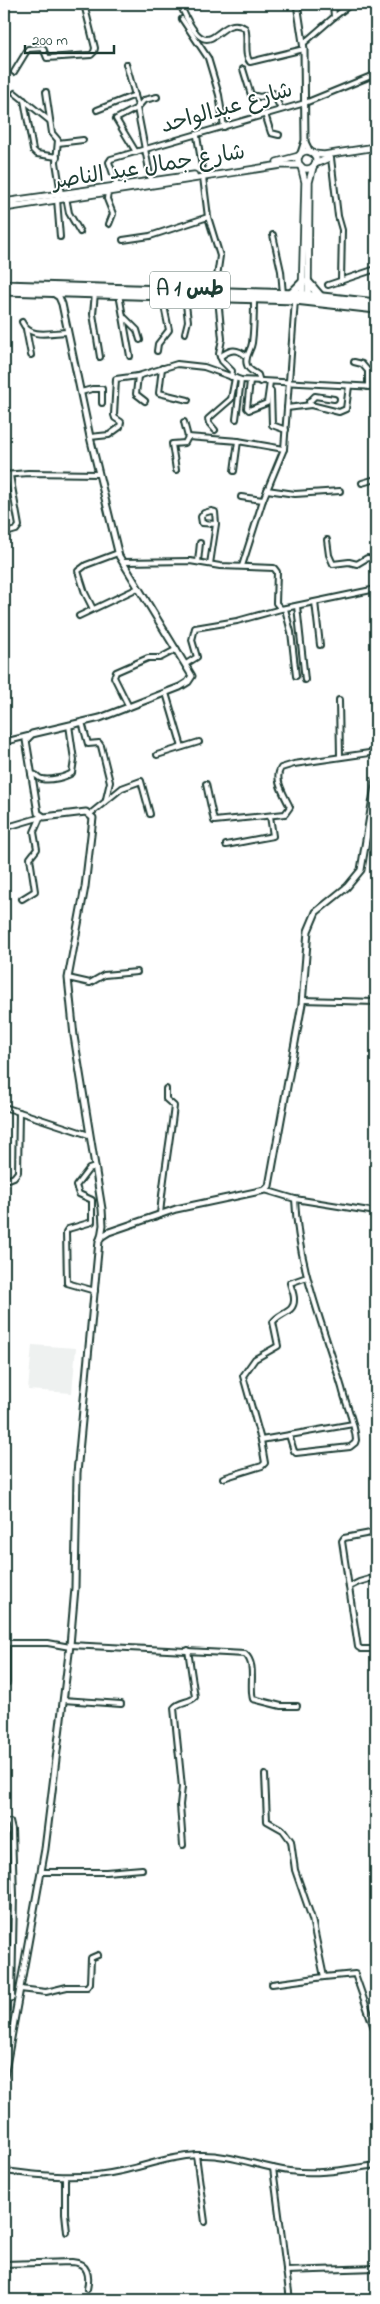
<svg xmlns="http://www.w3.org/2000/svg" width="380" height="2304" viewBox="0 0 380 2304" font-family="'Indie Flower','Playpen Sans Arabic',sans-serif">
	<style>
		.built { fill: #eef1f0 }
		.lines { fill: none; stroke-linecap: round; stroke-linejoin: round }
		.street-casing { stroke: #1f3d34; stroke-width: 8 }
		.secondary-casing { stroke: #1f3d34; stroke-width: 9 }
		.primary-casing { stroke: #1f3d34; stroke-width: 9 }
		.highway-casing { stroke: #1f3d34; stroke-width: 11 }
		.street { stroke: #fff; stroke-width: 4 }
		.secondary { stroke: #fff; stroke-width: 5 }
		.primary { stroke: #fff; stroke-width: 5.5 }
		.highway { stroke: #fff; stroke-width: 7 }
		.labels { text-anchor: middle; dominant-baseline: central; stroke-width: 4; stroke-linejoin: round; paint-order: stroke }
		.shield { fill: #fff; stroke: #627771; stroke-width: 1 }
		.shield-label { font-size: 21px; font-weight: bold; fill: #1f3d34 }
		.street-label { font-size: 22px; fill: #1f3d34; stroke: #fff }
	</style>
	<rect width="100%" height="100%" fill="#fff"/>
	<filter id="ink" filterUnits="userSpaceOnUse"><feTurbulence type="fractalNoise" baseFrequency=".02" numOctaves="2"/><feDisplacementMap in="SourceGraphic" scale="10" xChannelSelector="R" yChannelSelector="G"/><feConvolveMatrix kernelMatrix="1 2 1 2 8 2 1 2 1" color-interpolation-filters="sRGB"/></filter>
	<g filter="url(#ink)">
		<polygon class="built" points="32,1345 76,1348 72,1393 28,1390"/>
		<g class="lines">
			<g class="street-casing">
				<g id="street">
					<path d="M180,4C211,77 217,10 245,28C249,38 243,54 250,62L304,49"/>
					<polyline points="334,17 351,4"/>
					<polyline points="182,19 208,58 219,95 224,127"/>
					<polyline points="304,43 334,17 333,4"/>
					<polyline points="126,64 138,106"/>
					<polyline points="243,69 251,95 260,97 273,93 281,109"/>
					<polyline points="14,72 28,49 43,48 47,58 91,55 94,52 95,48 84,4"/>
					<polyline points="46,92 52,133 58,140 56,162 61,194"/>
					<polyline points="15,93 50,121"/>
					<polyline points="24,100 33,150 37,154 57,157"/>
					<polyline points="97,110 135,95"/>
					<polyline points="265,114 271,133 279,135"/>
					<polyline points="197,136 203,173"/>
					<polyline points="58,143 83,140"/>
					<polyline points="136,152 116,119 137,108"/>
					<polyline points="331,158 338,216 342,230 341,281"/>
					<polyline points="203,177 208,217"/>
					<polyline points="151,180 137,108 144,100 157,97"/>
					<polyline points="117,186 109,162 111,159 305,103 376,74"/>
					<polyline points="108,191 107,199 113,214 109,224"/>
					<polyline points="66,197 69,213 80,232"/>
					<polyline points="57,199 60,237"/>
					<polyline points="273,235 281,271 283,294"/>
					<polyline points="123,240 150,236 208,217 220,256 215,290"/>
					<polyline points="328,285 376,269"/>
					<polyline points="95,293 93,314 100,357"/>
					<polyline points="119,294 130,356"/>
					<polyline points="185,296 188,321 185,333"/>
					<polyline points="218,298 222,339 219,354 222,361 232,371 231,377"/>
					<path d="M254,299C254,314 254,328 252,343C251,351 244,357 247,365C248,370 254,372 258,375L260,382"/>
					<polyline points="125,318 137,330 140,340"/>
					<path d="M22,322C30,340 52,332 68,332"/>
					<polyline points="26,329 31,355"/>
					<polyline points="375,344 376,350"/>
					<polyline points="157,351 158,344 169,330 162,296"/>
					<path d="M220,357C230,349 237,348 246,356"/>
					<polyline points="354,362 362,364 368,371 368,387"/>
					<polyline points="162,368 159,393 188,400"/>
					<polyline points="138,376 136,394 145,401"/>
					<polyline points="250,381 247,408 249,410 267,403 270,382"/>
					<polyline points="271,391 272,425 286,430"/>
					<polyline points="81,392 92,389 102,389 102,403"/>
					<polyline points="334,399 315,396 309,402 311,405 339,412 346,409 349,386"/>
					<polyline points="287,408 311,405"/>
					<polyline points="376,410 374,413 376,414"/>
					<polyline points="236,419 241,380"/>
					<polyline points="184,422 188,437 238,441 284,449"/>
					<polyline points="215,430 209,423 208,419 231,399 235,378"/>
					<polyline points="90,437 109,435 120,427 121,422 115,418 114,415 116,379 138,376 177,364 204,367 241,380 376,387"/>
					<polyline points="176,470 172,444 185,443 188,437"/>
					<polyline points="234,471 238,441"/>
					<polyline points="4,475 28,473 99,474"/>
					<polyline points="362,483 376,479"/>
					<polyline points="267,490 295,494 340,491"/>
					<polyline points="241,497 263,500"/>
					<polyline points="374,522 376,522"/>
					<polyline points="6,533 16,530 19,526 10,475"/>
					<polyline points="327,540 329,555 333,564 349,562 357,564 367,558 376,559"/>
					<polyline points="123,562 190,561 220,566 274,568 277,572 276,603 281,609 376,589"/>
					<polyline points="198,562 200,543"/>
					<polyline points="210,564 216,524 215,512 211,511 204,513 201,517 202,523 216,524"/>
					<polyline points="242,566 263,500 284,449 295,300"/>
					<polyline points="315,602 320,645"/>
					<polyline points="297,606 305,680"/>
					<polyline points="93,609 85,593 78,571 86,565 118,553"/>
					<polyline points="285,609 291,632 296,676"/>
					<polyline points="79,616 138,588"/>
					<polyline points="186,664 197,657 192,640 195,628 237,621 281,609"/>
					<polyline points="166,693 182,747"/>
					<polyline points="339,700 340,756"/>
					<polyline points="129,707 114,677 116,672 148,658 160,658 177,649"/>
					<polyline points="82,722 88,744 99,743 101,746 110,782 106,799"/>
					<polyline points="4,727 7,741"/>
					<polyline points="4,742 28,736"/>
					<polyline points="157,755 199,742"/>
					<path d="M31,774C38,774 37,778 42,779C50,781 66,777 72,773L74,760L69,725"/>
					<path d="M206,784L214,821L285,814L290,807C285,796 273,779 281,768L294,764L376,752"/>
					<polyline points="90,814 122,788 141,781 150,814"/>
					<polyline points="4,828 38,818"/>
					<polyline points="226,845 273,836 270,816"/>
					<polyline points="22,899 35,891 30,858 37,849 34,832 41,816"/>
					<polyline points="68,978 90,983 104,975 137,972"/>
					<polyline points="302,1000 376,1002"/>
					<polyline points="4,1107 89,1135"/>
					<polyline points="4,1181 14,1177 18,1172 19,1112"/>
					<polyline points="265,1190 295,1199 376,1212"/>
					<polyline points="374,1211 376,1233"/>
					<path d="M160,1215C163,1178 170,1142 174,1106L166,1099V1089"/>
					<polyline points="95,1291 67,1283 66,1232 68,1229 92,1222 92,1200 79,1194 76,1186 89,1169 95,1167"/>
					<path d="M289,1435L294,1451L296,1453L350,1447L355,1443L356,1440C355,1423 346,1405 342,1388C323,1324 298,1268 295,1199"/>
					<polyline points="261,1440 353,1424"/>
					<path d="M223,1478L262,1466L265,1463L261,1440L243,1376L255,1359L278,1346L273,1322C280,1312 295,1313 294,1299C294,1293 291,1288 290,1283L307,1277"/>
					<polyline points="376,1532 344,1538 342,1541 358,1647 361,1649 376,1649"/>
					<polyline points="376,1535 374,1540 376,1554"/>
					<polyline points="349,1587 359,1582 376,1577"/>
					<polyline points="4,1643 48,1643 70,1647"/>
					<path d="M70,1645L245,1654C257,1664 249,1686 253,1699L281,1706H297"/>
					<polyline points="4,1685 7,1683 7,1643"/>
					<polyline points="63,1700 121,1704"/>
					<polyline points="265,1775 267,1821 283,1830 291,1841 295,1870 312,1919 324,1977 355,1974 376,2034"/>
					<polyline points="4,1823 10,1822 12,1830 14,1895 12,1997"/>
					<path d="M183,1845L180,1805L182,1787L174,1708C179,1701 190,1703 195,1697L188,1650"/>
					<polyline points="41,1872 106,1872 142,1869"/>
					<polyline points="272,1984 324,1977"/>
					<polyline points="20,1989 46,1992 67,1987 87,1987 90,1983 91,1958 98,1955"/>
					<polyline points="4,2000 13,1998"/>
					<polyline points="196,2155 205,2222"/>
					<polyline points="273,2168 290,2300"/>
					<path d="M4,2171C43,2176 82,2180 121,2171C148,2165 172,2156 199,2155C231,2154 259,2167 289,2171C319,2175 347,2169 376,2165"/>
					<polyline points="65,2177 65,2213 67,2232"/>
					<path d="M4,2264L72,2262C88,2263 90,2276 87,2289"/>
					<polyline points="286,2271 376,2268"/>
				</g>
			</g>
			<g class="secondary-casing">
				<g id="secondary">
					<polyline points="297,4 304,49 305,141 301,153"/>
					<polyline points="305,142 310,152"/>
					<polyline points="53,293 59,297 62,304 90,437 119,556 192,676 188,682 180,687 100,718 32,734 26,740 38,813 44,817 86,812 93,818 85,887 68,978 74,1036 102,1209 103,1225 101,1237"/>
					<polyline points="4,2077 45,1849 70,1645 75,1588 77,1473 99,1241 101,1237 109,1232 176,1209 265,1190 269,1186 302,1004 308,931 316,912 347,887 361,870 376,780"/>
				</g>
			</g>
			<g class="primary-casing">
				<g id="primary">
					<circle cx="307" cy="160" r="9"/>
					<polyline points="314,154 324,155 376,147"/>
					<polyline points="277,162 299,156"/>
					<polyline points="315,164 329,158"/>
					<polyline points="301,166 305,182 302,299"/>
					<polyline points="4,202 194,175"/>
					<polyline points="4,208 281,165 299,165"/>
					<polyline points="308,299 309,182 313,167"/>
				</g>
			</g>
			<g class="highway-casing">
				<g id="highway">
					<polyline points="308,282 320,296"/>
					<polyline points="4,285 296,294 376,303"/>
					<polyline points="4,291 295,300 376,309"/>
					<polyline points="291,294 303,282"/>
				</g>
			</g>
			<use href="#street" class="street"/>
			<use href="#secondary" class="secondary"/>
			<use href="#primary" class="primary"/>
			<use href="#highway" class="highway"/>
		</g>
	</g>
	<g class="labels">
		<rect class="shield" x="150" y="271.5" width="80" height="37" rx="4"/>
		<g class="shield-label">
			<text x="190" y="290">A 1 طس</text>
		</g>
		<g class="street-label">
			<text transform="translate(227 109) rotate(-16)">شارع عبدالواحد</text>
			<text transform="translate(149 168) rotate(-9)">شارع جمال عبد الناصر</text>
		</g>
	</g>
	<rect width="380" height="2304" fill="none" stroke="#fff" stroke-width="20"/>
	<rect x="10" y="10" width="360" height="2284" fill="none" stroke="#1f3d34" stroke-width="2" filter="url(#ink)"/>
	<path d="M25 45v8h89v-8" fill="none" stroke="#1f3d34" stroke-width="2.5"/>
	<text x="32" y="45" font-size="15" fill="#1f3d34" stroke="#ffffff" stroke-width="4" paint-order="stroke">200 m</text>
</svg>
